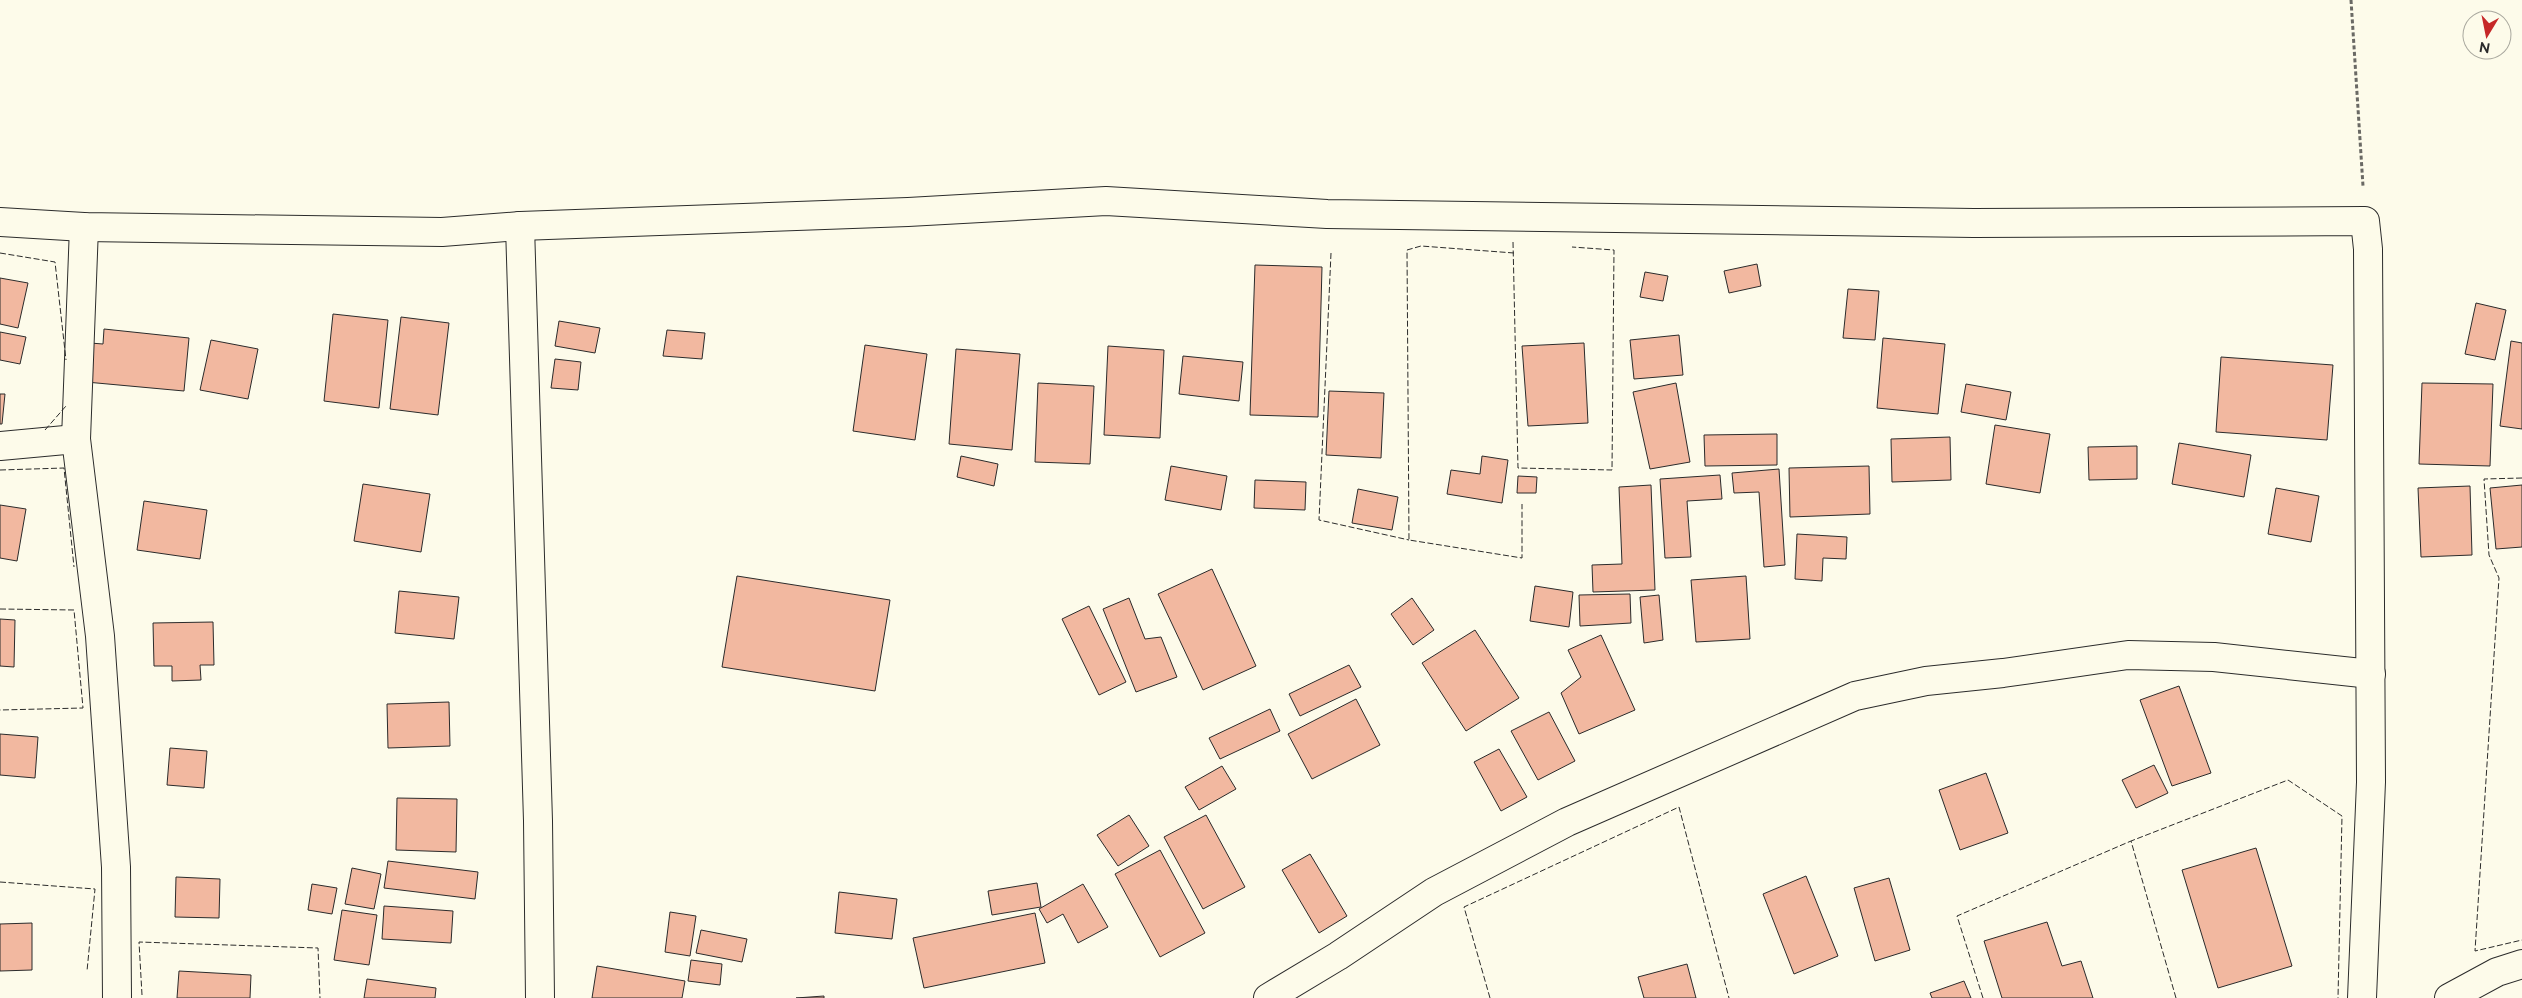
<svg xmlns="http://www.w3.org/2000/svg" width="2522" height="998" viewBox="0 0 2522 998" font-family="Raleway,sans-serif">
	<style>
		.building { fill: #f2b8a0; stroke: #2b2b2b }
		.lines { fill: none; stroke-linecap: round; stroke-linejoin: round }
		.minor-casing { stroke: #2b2b2b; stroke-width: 30 }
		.path { stroke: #6a6964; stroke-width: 3; stroke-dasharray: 4 2.5; stroke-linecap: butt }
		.minor { stroke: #fdfbea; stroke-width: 28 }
		.fence { stroke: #2b2b2b; stroke-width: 1; stroke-dasharray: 6 2.5; stroke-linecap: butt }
	</style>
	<rect width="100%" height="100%" fill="#fdfbea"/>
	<g class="building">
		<polygon points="1757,264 1761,286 1729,293 1724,271"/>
		<polygon points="1255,265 1322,267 1318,417 1250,415"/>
		<polygon points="1645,272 1668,276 1663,301 1640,297"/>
		<polygon points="0,278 28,283 18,328 0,324"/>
		<polygon points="1848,289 1879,291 1875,340 1843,338"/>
		<polygon points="2476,303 2506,310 2495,360 2465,354"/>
		<polygon points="333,314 388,320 379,408 324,401"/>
		<polygon points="401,317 449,323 438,415 390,409"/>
		<polygon points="559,321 600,328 595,353 555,346"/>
		<polygon points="104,329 189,338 184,391 86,382 90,343 103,344"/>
		<polygon points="667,330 705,333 702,359 663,356"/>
		<polygon points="0,332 26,337 20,364 0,360"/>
		<polygon points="1679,335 1683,375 1634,379 1630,340"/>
		<polygon points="1883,338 1945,344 1938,414 1877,408"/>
		<polygon points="211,340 258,349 248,399 200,390"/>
		<polygon points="2511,341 2522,343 2522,429 2500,426"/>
		<polygon points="1584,343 1588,423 1528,426 1522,346"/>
		<polygon points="865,345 927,354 915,440 853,431"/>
		<polygon points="1108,346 1164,350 1160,438 1104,435"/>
		<polygon points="956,349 1020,354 1012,450 949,444"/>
		<polygon points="1183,356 1243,362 1239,401 1179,394"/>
		<polygon points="2221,357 2333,365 2327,440 2216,432"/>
		<polygon points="555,359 581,362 578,390 551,388"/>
		<polygon points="1038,383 1094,386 1090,464 1035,462"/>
		<polygon points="1676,383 1690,462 1650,469 1633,392"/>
		<polygon points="2422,383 2493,384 2490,466 2419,464"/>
		<polygon points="1966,384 2011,392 2006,420 1961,412"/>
		<polygon points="1329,391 1384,393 1381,458 1326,455"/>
		<polygon points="0,394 5,394 2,424 0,424"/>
		<polygon points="1995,425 2050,434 2040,493 1986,484"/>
		<polygon points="1777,434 1777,465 1705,466 1704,435"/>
		<polygon points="1950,437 1951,480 1892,482 1891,439"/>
		<polygon points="2179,443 2251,455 2244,497 2172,484"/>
		<polygon points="2137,446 2137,479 2089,480 2088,447"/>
		<polygon points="961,456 998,464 994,486 957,477"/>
		<polygon points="1482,456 1508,460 1502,503 1447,494 1451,470 1480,474"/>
		<polygon points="1171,466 1227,476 1221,510 1165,500"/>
		<polygon points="1869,466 1870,514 1790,517 1789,468"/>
		<polygon points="1779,469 1785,565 1764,567 1759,492 1734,493 1732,473"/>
		<polygon points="1720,475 1722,499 1687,501 1691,557 1665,558 1660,479"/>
		<polygon points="1518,476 1537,477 1536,493 1517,493"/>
		<polygon points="1255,480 1306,482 1305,510 1254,508"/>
		<polygon points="363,484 430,494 421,552 354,541"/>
		<polygon points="1651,485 1655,590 1593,592 1592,565 1622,564 1619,487"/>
		<polygon points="2522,485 2522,547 2496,549 2490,488"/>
		<polygon points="2470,486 2472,555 2421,557 2418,488"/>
		<polygon points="2276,488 2319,496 2311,542 2268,534"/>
		<polygon points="1358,489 1398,497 1392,530 1352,523"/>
		<polygon points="144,501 207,510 200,559 137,550"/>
		<polygon points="0,505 26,509 17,561 0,558"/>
		<polygon points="1797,534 1847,537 1846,559 1823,558 1822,581 1795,579"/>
		<polygon points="1212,569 1256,666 1203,690 1158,594"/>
		<polygon points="737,576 890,600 875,691 722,667"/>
		<polygon points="1746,576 1750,639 1696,642 1691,580"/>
		<polygon points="1535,586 1573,592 1569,627 1530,621"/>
		<polygon points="399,591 459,597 454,639 395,633"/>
		<polygon points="1630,594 1631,623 1580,626 1579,595"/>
		<polygon points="1659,595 1663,640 1644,643 1640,597"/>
		<polygon points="1129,598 1145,639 1161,637 1177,677 1136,692 1103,609"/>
		<polygon points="1412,598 1434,630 1413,645 1391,614"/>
		<polygon points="1089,606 1126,682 1099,695 1062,619"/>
		<polygon points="0,619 15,620 14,667 0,666"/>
		<polygon points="213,622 214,665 200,665 201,680 172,681 172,666 154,666 153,623"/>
		<polygon points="1475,630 1519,698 1466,731 1422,663"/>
		<polygon points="1601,635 1635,710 1579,734 1561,693 1581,677 1568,650"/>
		<polygon points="1349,665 1361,687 1300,716 1289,694"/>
		<polygon points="2179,686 2211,773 2172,786 2140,700"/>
		<polygon points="1356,699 1380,745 1312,779 1288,734"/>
		<polygon points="449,702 450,746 388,748 387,704"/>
		<polygon points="1270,709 1280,731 1220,759 1209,738"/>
		<polygon points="1549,712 1575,761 1538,780 1511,731"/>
		<polygon points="0,734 38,737 35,778 0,775"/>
		<polygon points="170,748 207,751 204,788 167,785"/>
		<polygon points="1499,749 1527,797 1501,811 1474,762"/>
		<polygon points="2154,765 2168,793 2136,808 2122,780"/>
		<polygon points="1222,766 1236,789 1199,810 1185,787"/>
		<polygon points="1986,773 2008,833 1960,850 1939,790"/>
		<polygon points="397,798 457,799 456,852 396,850"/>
		<polygon points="1129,815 1149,846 1118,866 1097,835"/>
		<polygon points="1206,815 1245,887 1203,909 1164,837"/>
		<polygon points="2256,848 2292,966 2218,988 2182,870"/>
		<polygon points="1160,850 1205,933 1160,957 1115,874"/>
		<polygon points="1310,854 1347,916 1319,933 1282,870"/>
		<polygon points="388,861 478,872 475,899 384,888"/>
		<polygon points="352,868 381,874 374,909 345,904"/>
		<polygon points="1806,876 1838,956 1794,974 1763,894"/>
		<polygon points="176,877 220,879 219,918 175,917"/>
		<polygon points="1889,878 1910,950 1875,961 1854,888"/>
		<polygon points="1037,883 1041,907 992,915 988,891"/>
		<polygon points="312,884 337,888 332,914 308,910"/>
		<polygon points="1083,884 1108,927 1078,943 1063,914 1047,923 1039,909"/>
		<polygon points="839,892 897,899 892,939 835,933"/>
		<polygon points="384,906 453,911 451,943 382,939"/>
		<polygon points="342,910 377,915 369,965 334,960"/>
		<polygon points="670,912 696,916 690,956 665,952"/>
		<polygon points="1035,913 1045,963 924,988 913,938"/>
		<polygon points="2047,922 2062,966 2081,961 2093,998 2002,998 1984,941"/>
		<polygon points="32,923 32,970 0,971 0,924"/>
		<polygon points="701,930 747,939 742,962 696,953"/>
		<polygon points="691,960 722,964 720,985 688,981"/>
		<polygon points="1687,964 1696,998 1644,998 1638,977"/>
		<polygon points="597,966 685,981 682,998 592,998"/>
		<polygon points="179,971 251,975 250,998 177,998"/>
		<polygon points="367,979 436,988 435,998 364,998"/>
		<polygon points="1964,981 1971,998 1932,998 1930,993"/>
		<polygon points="824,996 824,998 796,998"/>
	</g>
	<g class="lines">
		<g class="minor-casing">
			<g id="minor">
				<polyline points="0,222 84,227 442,232 520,226 908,212 1106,201 1327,214 1974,223 2365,221 2368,249 2371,782 2362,998"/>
				<polyline points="520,226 538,821 540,998"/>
				<polyline points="84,227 76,439 100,636 116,867 117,998"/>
				<polyline points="0,446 76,439"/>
				<polyline points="1268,998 1338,956 1434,892 1567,822 1855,696 1926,681 2003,673 2128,655 2214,657 2371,674"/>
				<polyline points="2449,998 2497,972 2522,964"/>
			</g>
		</g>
		<polyline class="path" points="2351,0 2363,186"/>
		<use href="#minor" class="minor"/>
		<g class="fence">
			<polyline points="1513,242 1518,468 1612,470 1614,250 1572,247"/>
			<polyline points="0,253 55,262 66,360"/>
			<polyline points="1331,253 1319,520 1409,540"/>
			<polyline points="1514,253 1421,246 1407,250 1409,540 1522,558 1522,504"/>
			<polyline points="45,430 66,406"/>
			<polyline points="0,470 64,468 74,567"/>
			<polyline points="2522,478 2484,479 2489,555 2499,578 2475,951 2522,940"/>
			<polyline points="0,609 74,610 83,708 0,710"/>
			<polyline points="0,882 95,889 87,971"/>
			<polyline points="142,995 139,942 318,948 320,998"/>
			<polyline points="1490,998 1464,907 1679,807 1729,998"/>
			<polyline points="1983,998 1957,916 2131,841"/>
			<polyline points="2176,998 2131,841 2288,780 2342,816 2338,998"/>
		</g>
	</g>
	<g transform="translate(2487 35) rotate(190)"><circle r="24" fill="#fdfbea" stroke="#a9a89e"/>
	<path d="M0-4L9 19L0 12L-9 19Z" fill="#c62828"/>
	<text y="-8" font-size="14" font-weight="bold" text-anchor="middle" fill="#2b2b2b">N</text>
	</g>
</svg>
